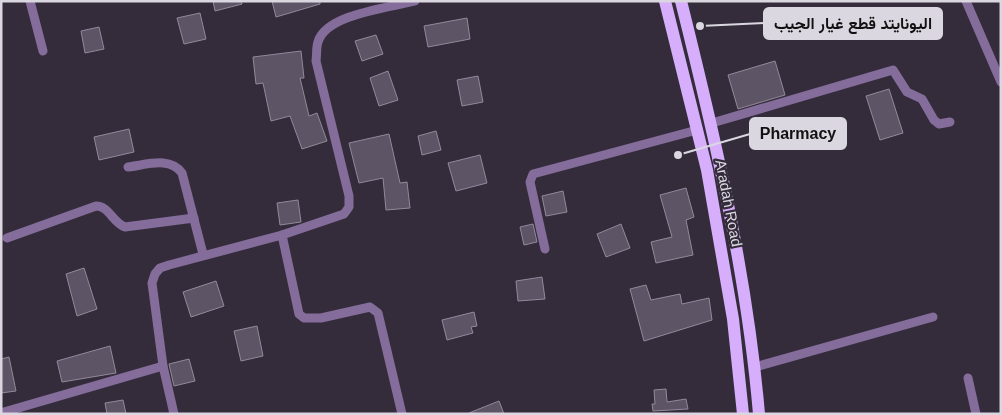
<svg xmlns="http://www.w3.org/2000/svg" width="1002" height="415" viewBox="0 0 1002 415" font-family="Helvetica,Vazirmatn,sans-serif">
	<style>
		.building { fill: #5d5565; stroke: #92899b }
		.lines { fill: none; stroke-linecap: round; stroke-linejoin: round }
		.street { stroke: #856d9b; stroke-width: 9 }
		.primary { stroke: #d6aefb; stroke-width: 12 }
		.labels { text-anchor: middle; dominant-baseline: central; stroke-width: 4.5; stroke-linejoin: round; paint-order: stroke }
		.street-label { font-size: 15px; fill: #dbd7e0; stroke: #342c3b }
		.leader { fill: none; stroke: #dbd7e0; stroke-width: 2 }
		.callout-dot { fill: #dbd7e0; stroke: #342c3b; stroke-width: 2 }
		.callout { fill: #dbd7e0; stroke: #dbd7e0; stroke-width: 2 }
		.callout-label { font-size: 16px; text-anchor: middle; font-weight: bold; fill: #111 }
	</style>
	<rect width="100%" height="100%" fill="#342c3b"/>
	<g class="building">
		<polygon points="213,1 241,1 242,4 215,11"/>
		<polygon points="272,1 320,1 320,4 276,17"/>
		<polygon points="200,13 206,39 184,44 177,18"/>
		<polygon points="467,18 470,39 428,47 424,26"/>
		<polygon points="99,27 104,49 85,53 81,31"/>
		<polygon points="376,35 383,54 362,61 355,41"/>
		<polygon points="301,51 304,78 300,78 309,116 317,113 327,141 302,149 290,116 271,121 263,83 256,84 253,57"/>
		<polygon points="775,61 785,95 738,109 728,75"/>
		<polygon points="388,71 398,100 379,106 370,78"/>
		<polygon points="478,76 483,102 462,106 457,80"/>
		<polygon points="889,89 903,133 880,140 866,96"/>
		<polygon points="129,129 134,152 99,160 94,137"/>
		<polygon points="436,131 441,150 422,155 418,136"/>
		<polygon points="389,134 400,183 407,182 410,208 386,210 383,178 359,183 349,143"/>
		<polygon points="480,155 487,183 456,191 448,163"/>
		<polygon points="686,188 694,217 686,220 693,255 656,263 651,242 672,237 660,195"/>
		<polygon points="563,191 567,212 546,216 542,196"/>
		<polygon points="298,200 301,222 280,225 277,203"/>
		<polygon points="533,224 537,242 524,245 520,227"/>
		<polygon points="621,224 630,248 606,257 597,234"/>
		<polygon points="84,268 97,309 77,316 66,274"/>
		<polygon points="542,277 545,299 518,301 516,281"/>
		<polygon points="216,281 224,306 191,317 183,292"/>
		<polygon points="646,285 651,300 680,294 682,304 709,298 712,320 644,341 630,289"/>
		<polygon points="474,312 477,326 471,327 473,333 447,340 442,320"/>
		<polygon points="257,326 263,356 241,361 234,331"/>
		<polygon points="110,346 116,373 62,382 57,361"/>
		<polygon points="9,357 16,391 1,393 1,359"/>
		<polygon points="189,359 195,381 174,386 169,364"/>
		<polygon points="666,389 667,402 686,399 688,409 653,411 652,404 655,404 654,390"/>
		<polygon points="123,400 126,414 107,414 105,403"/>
		<polygon points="499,401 504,414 469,414 469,413"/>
	</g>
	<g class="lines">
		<g class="street">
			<polyline points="30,1 43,51"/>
			<polyline points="966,1 1001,82"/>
			<polyline points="712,123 893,70 907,92 922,99 934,120 939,124 950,122"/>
			<path d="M128,167C146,165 170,156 182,173L203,254"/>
			<polyline points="282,235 299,314 304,318 321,318 370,307 378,313 402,414"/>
			<path d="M7,238L96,206C109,206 113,223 125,227L194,218"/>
			<polyline points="545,249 530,182 533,174 697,130"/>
			<polyline points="163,366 174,414"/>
			<polyline points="755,367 933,317"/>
			<polyline points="968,378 976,414"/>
			<path d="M1,413L163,366L152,283L155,274L160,268L169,265L282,235L344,214L349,207V196L316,61C317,55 316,47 318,42C326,14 389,8 415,1"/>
		</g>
		<g class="primary">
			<polyline points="665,1 707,170 733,319 743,414"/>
			<path d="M681,1C715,137 747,274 759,414"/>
		</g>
	</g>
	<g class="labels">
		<g class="street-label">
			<text transform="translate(729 203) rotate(79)">Aradah Road</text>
		</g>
	</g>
	<path class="leader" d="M700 26L764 23M678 155L750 134"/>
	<g class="callout-dot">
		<circle cx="700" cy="26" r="5"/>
		<circle cx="678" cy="155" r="5"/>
	</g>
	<g class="callout">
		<rect x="764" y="8" width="178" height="31" rx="5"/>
		<rect x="750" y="118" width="96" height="31" rx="5"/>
	</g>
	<g class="callout-label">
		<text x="853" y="29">اليونايتد قطع غيار الجيب</text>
		<text x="798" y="139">Pharmacy</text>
	</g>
	<rect width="1002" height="415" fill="none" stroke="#dbd7e0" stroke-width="5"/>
</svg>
